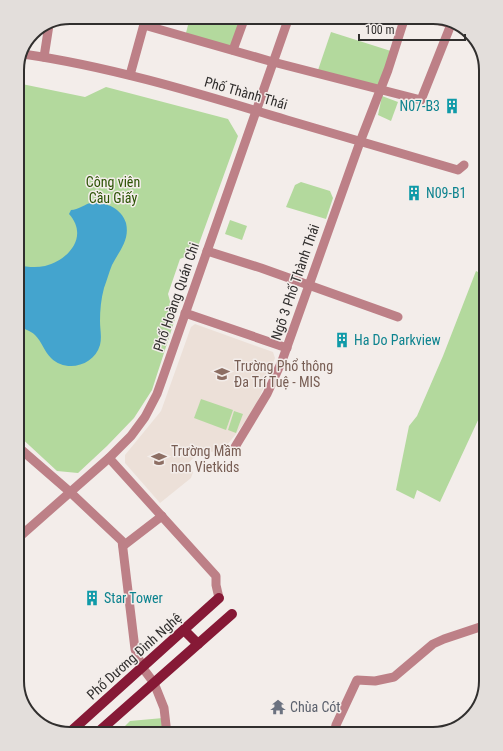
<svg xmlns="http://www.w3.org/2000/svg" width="503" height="751" viewBox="0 0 503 751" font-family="'Roboto Condensed',sans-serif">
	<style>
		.built { fill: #ece0d8 }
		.green { fill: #b3d99d }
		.water { fill: #44a4ce }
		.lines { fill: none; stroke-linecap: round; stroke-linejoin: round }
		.minor { stroke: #bd8087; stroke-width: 9 }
		.major { stroke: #861936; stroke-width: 10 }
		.labels { text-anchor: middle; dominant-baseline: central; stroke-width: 3; stroke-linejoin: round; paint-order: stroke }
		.street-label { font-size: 14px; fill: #312f2e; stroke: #f3edea }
		.culture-label { font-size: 14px; fill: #0d838f; stroke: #f3edea; text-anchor: start }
		.park-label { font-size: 14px; fill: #2b5203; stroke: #f3edea }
		.education-label { font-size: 14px; fill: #785e54; stroke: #f3edea; text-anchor: start }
		.worship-label { font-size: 14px; fill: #5b616d; stroke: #f3edea; text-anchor: start }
		.rim { fill: none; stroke: #312f2e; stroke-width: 2 }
	</style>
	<rect width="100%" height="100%" fill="#f3edea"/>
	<polygon class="built" points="195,324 273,352 275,358 263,389 254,409 236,434 222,451 208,452 194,448 198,454 186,465 193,472 191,478 160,503 125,463 125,455 161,411 191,327"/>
	<g class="green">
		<polygon points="190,17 245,17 233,50 185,37"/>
		<polygon points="331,32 394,52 380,90 317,73"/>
		<polygon points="17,83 85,97 106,87 228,119 238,136 196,252 180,259 168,294 175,319 152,390 134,418 107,446 78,473 57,471 17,434"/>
		<polygon points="382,96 398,102 391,121 378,115"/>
		<polygon points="301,182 330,191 333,198 326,219 286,207 295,185"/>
		<polygon points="230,220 247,226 242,240 225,234"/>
		<polygon points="476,271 486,276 486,403 440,502 417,490 414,499 396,490 409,426 417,416 443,356"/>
		<polygon points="201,399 233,410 226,430 194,418"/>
		<polygon points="234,411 243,414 236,433 228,430"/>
		<polygon points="163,718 165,734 117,734 130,721"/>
	</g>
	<path class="water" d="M93,202C107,203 121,208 126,223C130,240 119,251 112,265C109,272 107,280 104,288C101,299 100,310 100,321C100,329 102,337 100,345C94,366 66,373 51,358C44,351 42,342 35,335C30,330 23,329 17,325V265C27,267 36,268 45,266C69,260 89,236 69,214L71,210C78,210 85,204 93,202Z"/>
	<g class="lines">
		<g class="minor">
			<polyline points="425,17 451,24"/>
			<polyline points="144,25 273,62 421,100 452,22"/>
			<polyline points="233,50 245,17"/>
			<path d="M23,54C113,67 200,94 287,120C344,137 401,153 458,170L464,165"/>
			<polyline points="44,57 49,25"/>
			<polyline points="130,75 146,17"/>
			<polyline points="207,251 261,268 398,317"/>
			<polyline points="185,313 287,348"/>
			<polyline points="17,446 70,492 122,541 135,649 142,667 154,683 164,708 167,734"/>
			<polyline points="235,447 267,394 282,361 360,142 388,70 405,17"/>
			<polyline points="109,458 216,576 216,585 219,598"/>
			<polyline points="17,539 109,458 131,436 145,417 157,394 162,380 289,17"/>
			<polyline points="123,546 162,516"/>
			<polyline points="334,734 336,725 357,680 375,681 394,677 433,644 444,639 486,625"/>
		</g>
		<g class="major">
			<polyline points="184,630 198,644"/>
			<polyline points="68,734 219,598"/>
			<polyline points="96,734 232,614"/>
		</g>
	</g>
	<defs>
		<g id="building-bare" transform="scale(1.2)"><path d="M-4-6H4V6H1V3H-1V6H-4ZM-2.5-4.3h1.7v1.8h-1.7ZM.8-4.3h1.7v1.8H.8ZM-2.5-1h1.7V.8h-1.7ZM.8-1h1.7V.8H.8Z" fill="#0f9aa8" stroke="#f3edea" stroke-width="2.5" paint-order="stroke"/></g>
		<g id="school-bare" transform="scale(1.2)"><path d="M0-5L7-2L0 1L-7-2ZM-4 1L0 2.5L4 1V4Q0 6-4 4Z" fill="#8d6e63" stroke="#f3edea" stroke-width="2.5" paint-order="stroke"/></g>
		<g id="temple-bare" transform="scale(1.2)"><path d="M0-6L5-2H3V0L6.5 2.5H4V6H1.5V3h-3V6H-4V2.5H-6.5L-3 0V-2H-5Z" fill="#6b7280" stroke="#f3edea" stroke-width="2.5" paint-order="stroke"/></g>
	</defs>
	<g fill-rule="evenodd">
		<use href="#building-bare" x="452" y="106"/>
		<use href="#building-bare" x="414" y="193"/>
		<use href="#building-bare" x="342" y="340"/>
		<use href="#school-bare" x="222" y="374"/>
		<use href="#school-bare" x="159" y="459"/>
		<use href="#building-bare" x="92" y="598"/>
		<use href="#temple-bare" x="278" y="707"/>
	</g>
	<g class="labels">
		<g class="street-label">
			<text transform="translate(246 93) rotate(16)">Phố Thành Thái</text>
			<text transform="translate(295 282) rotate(-71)">Ngõ 3 Phố Thành Thái</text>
			<text transform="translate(176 297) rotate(-71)">Phố Hoàng Quán Chi</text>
			<text transform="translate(134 656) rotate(-42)">Phố Dương Đình Nghệ</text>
		</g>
		<g class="culture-label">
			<text x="440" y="106" text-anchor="end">N07-B3</text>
			<text x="426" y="193">N09-B1</text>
			<text x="354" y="340">Ha Do Parkview</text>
			<text x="104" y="598">Star Tower</text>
		</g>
		<g class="park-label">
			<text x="113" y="182">Công viên<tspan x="113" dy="16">Cầu Giấy</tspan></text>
		</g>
		<g class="education-label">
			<text x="234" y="366">Trường Phổ thông<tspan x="234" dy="16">Đa Trí Tuệ - MIS</tspan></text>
			<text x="171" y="451">Trường Mầm<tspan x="171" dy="16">non Vietkids</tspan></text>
		</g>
		<g class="worship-label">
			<text x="290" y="707">Chùa Cót</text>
		</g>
	</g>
	<path d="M0 0H503V751H0ZM70 24H433A46 46 0 0 1 479 70V681A46 46 0 0 1 433 727H70A46 46 0 0 1 24 681V70A46 46 0 0 1 70 24Z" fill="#e3dedb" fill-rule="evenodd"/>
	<path class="rim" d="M70 24H433A46 46 0 0 1 479 70V681A46 46 0 0 1 433 727H70A46 46 0 0 1 24 681V70A46 46 0 0 1 70 24Z"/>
	<path d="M359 34v6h106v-6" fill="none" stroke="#312f2e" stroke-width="2"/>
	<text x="365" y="34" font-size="12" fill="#312f2e" stroke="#f3edea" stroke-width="3" paint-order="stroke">100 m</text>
</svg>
